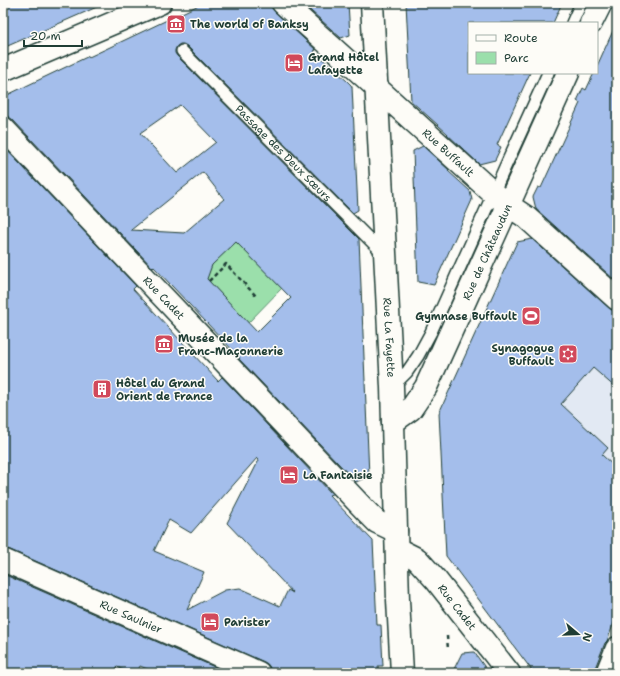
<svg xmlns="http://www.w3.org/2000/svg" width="620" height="676" viewBox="0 0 620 676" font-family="'Shantell Sans',sans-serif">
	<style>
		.built { fill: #e2e9f3 }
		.green { fill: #9bdfab; stroke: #5d8e70 }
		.building { fill: #a4beeb; stroke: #1f3d34; fill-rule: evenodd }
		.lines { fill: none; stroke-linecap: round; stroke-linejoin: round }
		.lane-casing { stroke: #1f3d34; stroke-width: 14 }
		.street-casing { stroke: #1f3d34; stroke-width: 25 }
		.secondary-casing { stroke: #1f3d34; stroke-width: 25 }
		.path { stroke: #1f3d34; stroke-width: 2.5; stroke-dasharray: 4 3; stroke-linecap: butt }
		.lane { stroke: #fdfcf7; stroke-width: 11 }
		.street { stroke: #fdfcf7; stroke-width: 22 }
		.secondary { stroke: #fdfcf7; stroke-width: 22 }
		.labels { text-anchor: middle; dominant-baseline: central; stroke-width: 3; stroke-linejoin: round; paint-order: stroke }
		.poi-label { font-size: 11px; font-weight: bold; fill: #1f3d34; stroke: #fdfcf7; text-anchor: start }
		.street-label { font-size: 11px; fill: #1f3d34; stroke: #fdfcf7 }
	</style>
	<rect width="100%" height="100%" fill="#fdfcf7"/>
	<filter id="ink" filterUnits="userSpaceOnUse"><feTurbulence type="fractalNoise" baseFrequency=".025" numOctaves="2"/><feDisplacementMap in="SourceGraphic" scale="8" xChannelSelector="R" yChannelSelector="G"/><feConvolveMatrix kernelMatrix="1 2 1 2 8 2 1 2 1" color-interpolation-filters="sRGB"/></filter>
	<g filter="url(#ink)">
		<polygon class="built" points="617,341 617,469 555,410"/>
		<polygon class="green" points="236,242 282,288 248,323 206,278 208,268"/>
		<g class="building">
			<polygon points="3,3 106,3 3,48"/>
			<path d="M203,3H271V7L275,12L316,50L314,51L347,81L351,85L352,87L358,210L353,213L187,46L183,44H180L177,46L175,50V53L177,56L359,239L369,476L356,482L239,359L240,358L154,267L153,268L12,119L7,116H3V97L89,56V57ZM180,105L216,142L177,173L140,133ZM203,172L224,199L184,233L131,230ZM236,242L291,298L257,332L207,279L212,265Z"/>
			<polygon points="302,3 348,3 350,35 341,38"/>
			<polygon points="406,3 562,3 553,23 469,23 469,73 530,73 497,145 501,147 495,160 479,164 447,134 448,134 411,101"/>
			<polygon points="617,22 617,282 536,209 533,197 538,187 541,188 580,103 577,101 583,88 586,90 594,73 597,73 597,66"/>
			<path d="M3,146L136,286L133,289L193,354L218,381L222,377L332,494L329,495L373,541L377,625H381L383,666H378L379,673H271L269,666L264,662L8,549L3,548ZM257,458L259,460L227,523L293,593L288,590L280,606L240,588L225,590L187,610L204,572L154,551L169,520L191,533Z"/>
			<polygon points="423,146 449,170 448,171 470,191 472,200 434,285 418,282 413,151"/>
			<polygon points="532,239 609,308 614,311 617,311 617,389 593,368 561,404 608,448 602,455 617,469 617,615 607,641 605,643 595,668 595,673 534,673 446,556 439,413 517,242"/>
			<polygon points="3,574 228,673 157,673 140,666 137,673 131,673 117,667 114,673 3,673"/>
			<polygon points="474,652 489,673 452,673 462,653"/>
		</g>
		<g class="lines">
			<g class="lane-casing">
				<g id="lane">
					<polyline points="572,23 581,3"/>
					<path id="s1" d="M182,51L384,254"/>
					<polyline points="393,386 407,372 418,356 431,332 505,167 548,73"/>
				</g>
			</g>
			<g class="street-casing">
				<g id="street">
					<path id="s2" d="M283,3L493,193L508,205L526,217L617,299"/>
					<path id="s3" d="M3,128L366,511L377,522L396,531"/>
					<path id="s4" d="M397,549L417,559L436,580L509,673"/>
					<path id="s5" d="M3,560L259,673"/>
					<polyline points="607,673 617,648"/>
				</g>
			</g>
			<g class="secondary-casing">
				<g id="secondary">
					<path id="s6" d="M372,3L392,387L398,600L402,673"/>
					<polyline points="591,23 601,3"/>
					<polyline points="3,70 160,3"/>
					<path id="s7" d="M393,422L411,409L426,387L568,73"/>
				</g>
			</g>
			<g class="path">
				<polyline points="209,281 226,264 256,296"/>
				<polyline points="447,636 448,650"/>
			</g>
			<use href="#lane" class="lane"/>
			<use href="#street" class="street"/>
			<use href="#secondary" class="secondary"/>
		</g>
	</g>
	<defs>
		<g id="museum-square" transform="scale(1)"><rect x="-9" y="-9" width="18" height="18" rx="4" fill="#d1495b" stroke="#fdfcf7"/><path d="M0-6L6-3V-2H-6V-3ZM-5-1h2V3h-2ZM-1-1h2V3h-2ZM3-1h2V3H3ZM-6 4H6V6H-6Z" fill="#fff"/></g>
		<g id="hotel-square" transform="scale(1)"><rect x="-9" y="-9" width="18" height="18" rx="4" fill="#d1495b" stroke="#fdfcf7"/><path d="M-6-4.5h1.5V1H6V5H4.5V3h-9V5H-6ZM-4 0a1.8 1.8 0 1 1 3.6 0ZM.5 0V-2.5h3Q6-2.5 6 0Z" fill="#fff"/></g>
		<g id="stadium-square" transform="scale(1)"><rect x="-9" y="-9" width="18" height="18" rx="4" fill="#d1495b" stroke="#fdfcf7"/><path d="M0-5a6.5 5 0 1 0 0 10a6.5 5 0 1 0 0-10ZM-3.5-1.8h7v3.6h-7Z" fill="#fff"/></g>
		<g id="synagogue-square" transform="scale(1)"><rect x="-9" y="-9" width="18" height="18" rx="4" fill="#d1495b" stroke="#fdfcf7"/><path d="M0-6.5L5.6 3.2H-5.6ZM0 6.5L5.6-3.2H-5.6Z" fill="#fff"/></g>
		<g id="building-square" transform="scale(1)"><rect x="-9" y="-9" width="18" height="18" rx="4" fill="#d1495b" stroke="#fdfcf7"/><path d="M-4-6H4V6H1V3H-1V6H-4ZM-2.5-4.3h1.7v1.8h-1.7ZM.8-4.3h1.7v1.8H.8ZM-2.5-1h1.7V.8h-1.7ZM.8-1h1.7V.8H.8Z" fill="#fff"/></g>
	</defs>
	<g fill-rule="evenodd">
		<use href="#museum-square" x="176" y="24"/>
		<use href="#hotel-square" x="294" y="63"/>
		<use href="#stadium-square" x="531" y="316"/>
		<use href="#museum-square" x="164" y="344"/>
		<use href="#synagogue-square" x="568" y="354"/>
		<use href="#building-square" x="102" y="389"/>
		<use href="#hotel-square" x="289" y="475"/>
		<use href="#hotel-square" x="210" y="622"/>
	</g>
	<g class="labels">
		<g class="poi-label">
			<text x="190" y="24">The world of Banksy</text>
			<text x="308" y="57">Grand Hôtel<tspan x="308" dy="13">Lafayette</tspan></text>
			<text x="517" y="316" text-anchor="end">Gymnase Buffault</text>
			<text x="178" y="338">Musée de la<tspan x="178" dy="13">Franc-Maçonnerie</tspan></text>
			<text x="554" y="348" text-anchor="end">Synagogue<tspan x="554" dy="13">Buffault</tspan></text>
			<text x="116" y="383">Hôtel du Grand<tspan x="116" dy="13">Orient de France</tspan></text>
			<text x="303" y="475">La Fantaisie</text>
			<text x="224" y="622">Parister</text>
		</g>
		<g class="street-label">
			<text stroke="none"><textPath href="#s1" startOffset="144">Passage des Deux Sœurs</textPath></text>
			<text stroke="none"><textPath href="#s2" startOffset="223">Rue Buffault</textPath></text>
			<text stroke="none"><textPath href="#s7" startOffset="197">Rue de Châteaudun</textPath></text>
			<text stroke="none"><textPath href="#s3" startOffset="234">Rue Cadet</textPath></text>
			<text stroke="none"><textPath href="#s6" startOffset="335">Rue La Fayette</textPath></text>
			<text stroke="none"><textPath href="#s4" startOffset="85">Rue Cadet</textPath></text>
			<text stroke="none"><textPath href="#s5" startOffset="140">Rue Saulnier</textPath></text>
		</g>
	</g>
	<rect width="620" height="676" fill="none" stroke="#fdfcf7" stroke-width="16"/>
	<rect x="8" y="8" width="604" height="660" fill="none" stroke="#1f3d34" stroke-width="1.5" filter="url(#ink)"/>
	<rect x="468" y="22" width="130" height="52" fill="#fdfcf7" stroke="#a4b0a9"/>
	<rect x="476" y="35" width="20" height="6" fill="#fdfcf7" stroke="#a4b0a9"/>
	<text x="504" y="42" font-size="12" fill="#1f3d34">Route</text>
	<rect x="476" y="52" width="20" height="12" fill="#9bdfab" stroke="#a4b0a9"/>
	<text x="504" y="62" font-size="12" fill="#1f3d34">Parc</text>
	<g transform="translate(578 634) rotate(109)" stroke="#fdfcf7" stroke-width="3" paint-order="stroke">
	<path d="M0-3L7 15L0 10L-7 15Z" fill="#1f3d34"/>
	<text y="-6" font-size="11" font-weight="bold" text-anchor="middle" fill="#1f3d34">N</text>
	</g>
	<path d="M24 40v6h58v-6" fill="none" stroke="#1f3d34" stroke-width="2"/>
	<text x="30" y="40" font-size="12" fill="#1f3d34" stroke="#fdfcf7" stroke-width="3" paint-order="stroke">20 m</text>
</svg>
